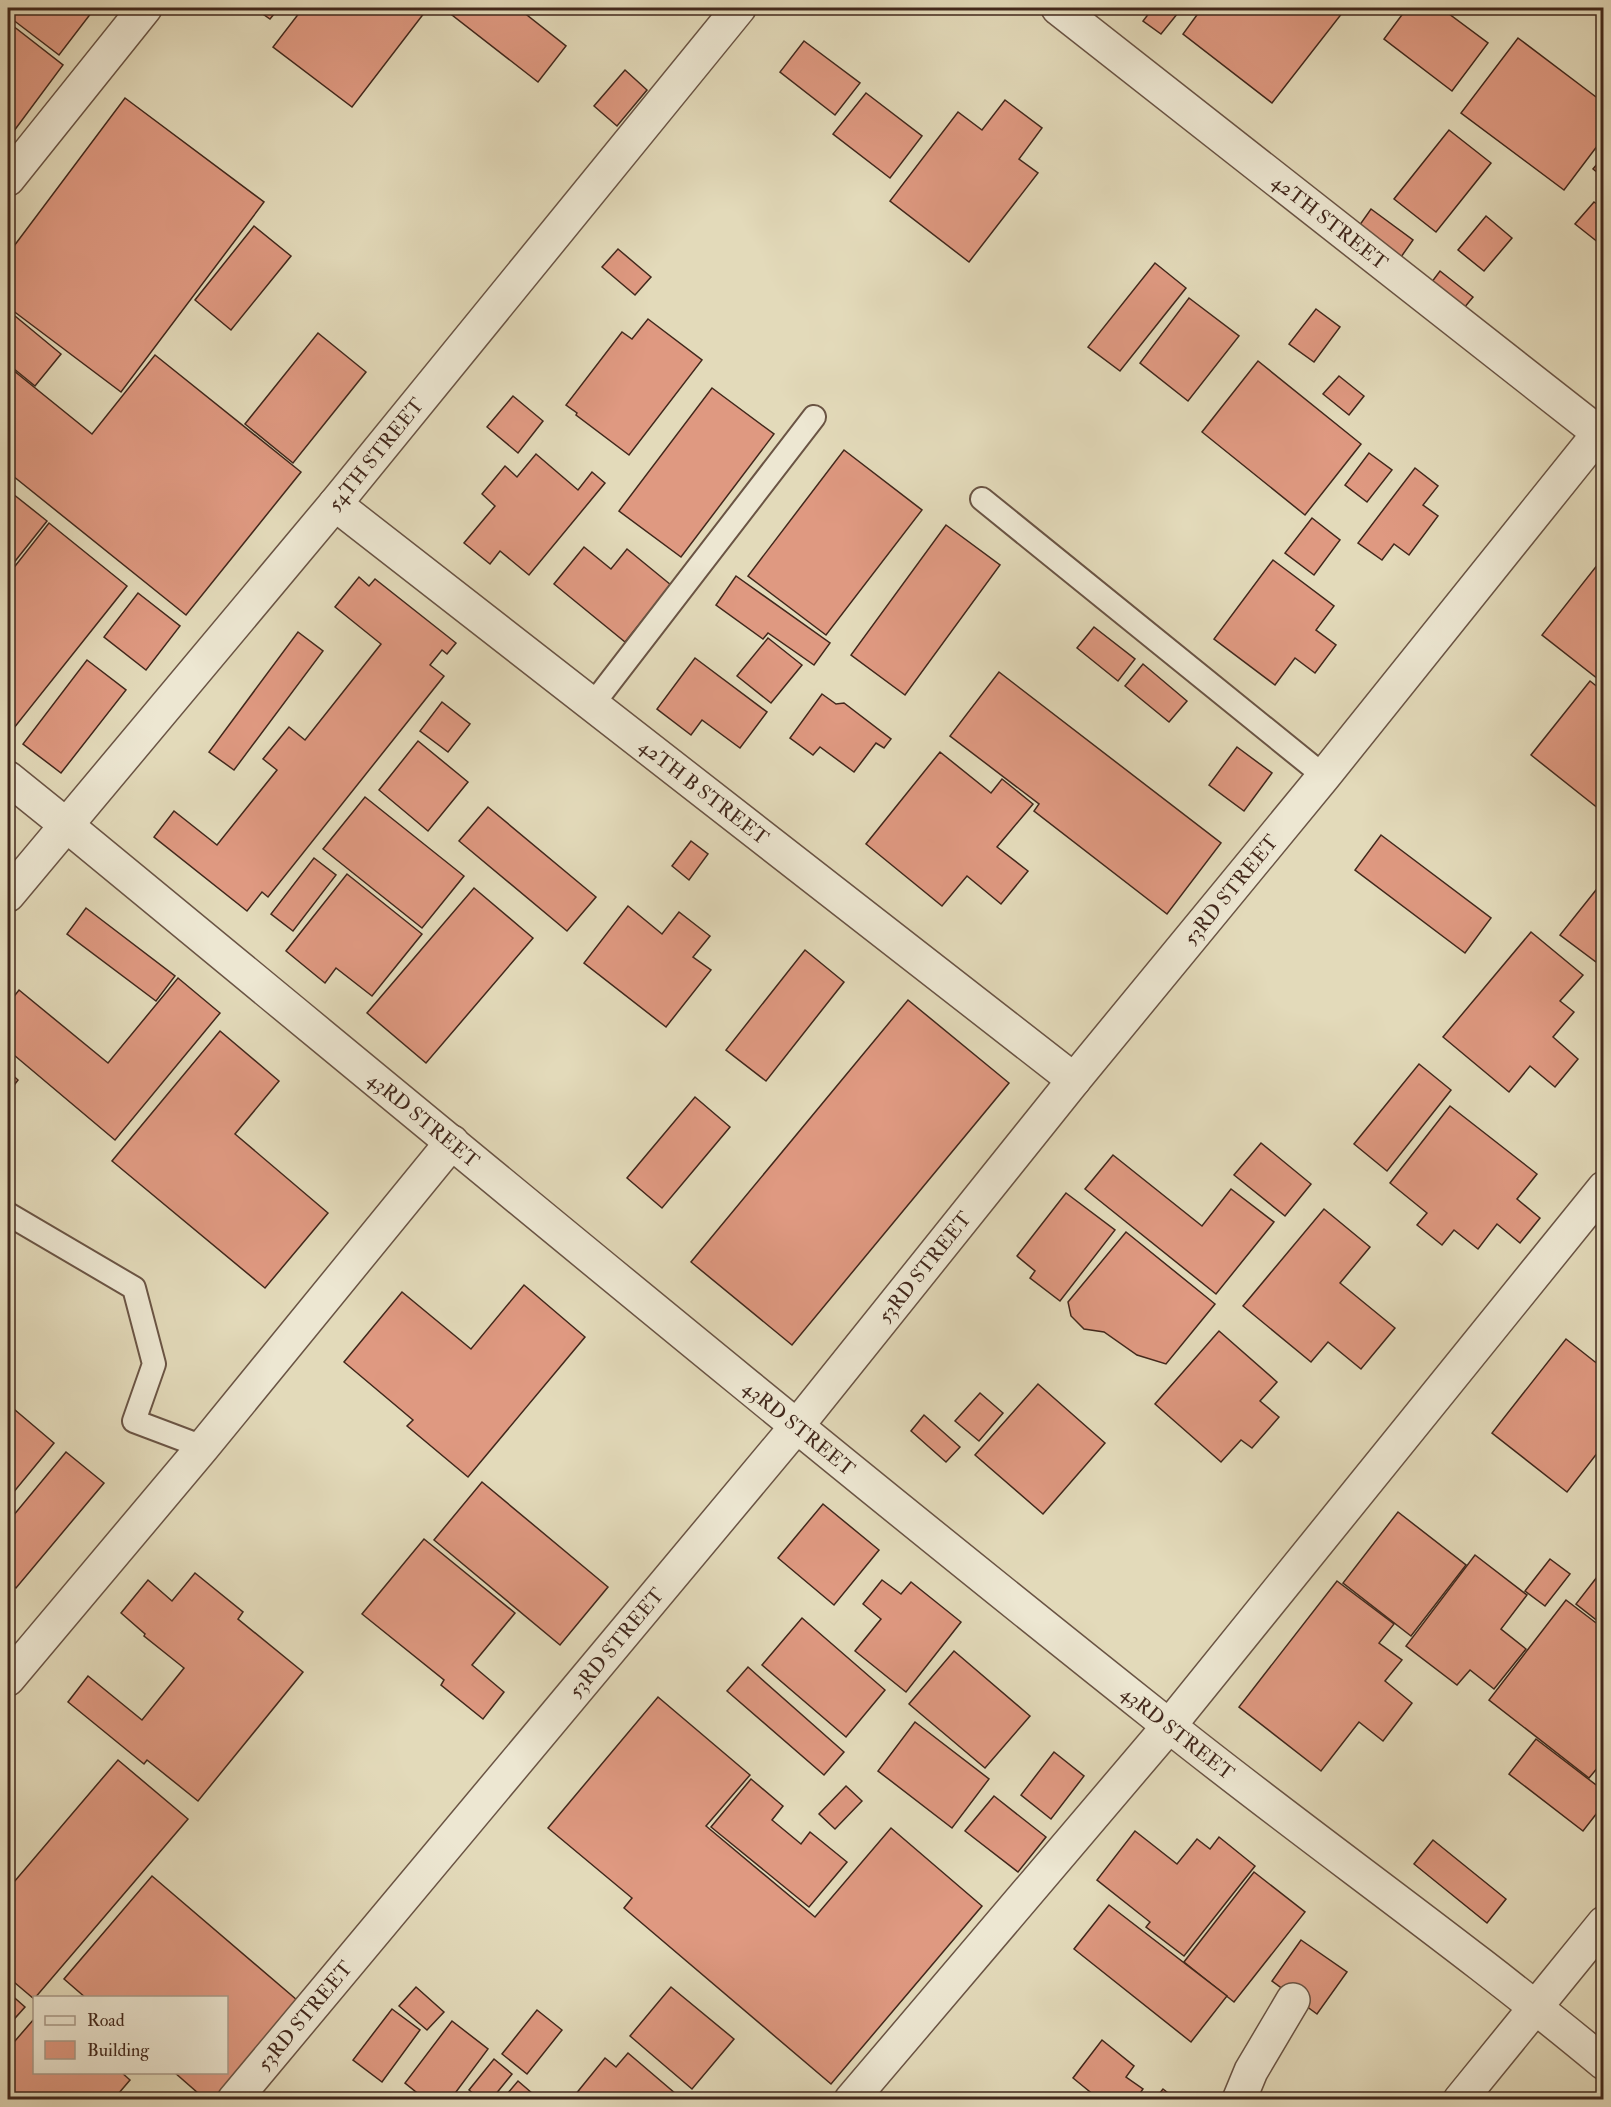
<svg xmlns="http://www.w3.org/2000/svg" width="1611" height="2107" viewBox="0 0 1611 2107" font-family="'IM FELL Double Pica',serif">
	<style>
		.building { fill: #df9981; stroke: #42281c; stroke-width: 1.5 }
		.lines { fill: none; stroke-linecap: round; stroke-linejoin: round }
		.service-casing { stroke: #6a5444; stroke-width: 26 }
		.minor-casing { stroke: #6a5444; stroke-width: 36 }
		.service { stroke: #ede7d2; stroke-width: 22 }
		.minor { stroke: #ede7d2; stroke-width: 33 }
		.labels { text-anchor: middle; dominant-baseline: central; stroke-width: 5; stroke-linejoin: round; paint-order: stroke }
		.street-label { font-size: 20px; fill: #42281c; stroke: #ede7d2 }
	</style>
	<rect width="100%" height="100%" fill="#e3daba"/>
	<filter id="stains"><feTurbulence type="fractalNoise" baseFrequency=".00333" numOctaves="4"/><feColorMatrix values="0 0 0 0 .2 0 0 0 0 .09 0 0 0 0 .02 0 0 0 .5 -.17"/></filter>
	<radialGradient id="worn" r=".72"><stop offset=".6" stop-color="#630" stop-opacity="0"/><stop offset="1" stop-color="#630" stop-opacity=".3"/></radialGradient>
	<g class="building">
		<polygon points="8,8 95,8 59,55 8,16"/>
		<polygon points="263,8 279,8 270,19 260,12"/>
		<polygon points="303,8 311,8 319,14 324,8 428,8 352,107 273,47"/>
		<polygon points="443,8 518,8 566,46 538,82"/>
		<polygon points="1153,8 1182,8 1161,34 1143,21"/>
		<polygon points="1202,8 1337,8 1343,12 1272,103 1183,34"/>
		<polygon points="1407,8 1441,8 1488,43 1452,91 1384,39"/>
		<polygon points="8,22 63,65 8,139"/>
		<polygon points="1518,38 1604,103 1604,137 1564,190 1461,113"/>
		<polygon points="804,41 860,83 835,115 780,72"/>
		<polygon points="625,70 647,90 617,126 594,106"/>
		<polygon points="866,93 922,136 890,178 833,134"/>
		<polygon points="125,98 264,202 121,392 8,307 8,254"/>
		<polygon points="1005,100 1042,128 1019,159 1038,173 969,262 890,201 958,112 982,130"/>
		<polygon points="1449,130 1491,163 1436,232 1394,199"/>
		<polygon points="1604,156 1604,178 1593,169"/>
		<polygon points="1594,202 1604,209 1604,247 1575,224"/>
		<polygon points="1371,209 1413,240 1401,257 1359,226"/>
		<polygon points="1486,216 1512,238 1484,271 1458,250"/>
		<polygon points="254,226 291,256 231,330 195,300"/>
		<polygon points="618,249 651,277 635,295 602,267"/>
		<polygon points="1155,263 1186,288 1120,371 1088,347"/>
		<polygon points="1440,271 1473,297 1464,308 1431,283"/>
		<polygon points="1189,298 1239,336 1188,401 1140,363"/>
		<polygon points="1316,309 1340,327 1314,362 1289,344"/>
		<polygon points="15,316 61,354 35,386 8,364 8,325"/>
		<polygon points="648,319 702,360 629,455 576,415 577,413 566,405 622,332 632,339"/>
		<polygon points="318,333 366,372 293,463 245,424"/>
		<polygon points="155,355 301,472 186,615 8,472 8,366 92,434"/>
		<polygon points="1258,361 1361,444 1305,515 1202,432"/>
		<polygon points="1339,376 1364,396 1349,415 1323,394"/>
		<polygon points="712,388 774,434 681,557 619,511"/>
		<polygon points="513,396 543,421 518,453 487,427"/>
		<polygon points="844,450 922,510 826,635 748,576"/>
		<polygon points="1369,453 1392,470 1367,502 1345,485"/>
		<polygon points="536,454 578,490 592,472 605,483 529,575 500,551 490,564 464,543 495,506 482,494 505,466 517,477"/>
		<polygon points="1415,468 1438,486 1423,505 1438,516 1409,555 1394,544 1382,560 1358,543"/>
		<polygon points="8,490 47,521 8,570"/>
		<polygon points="1312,518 1340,540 1314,575 1285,553"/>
		<polygon points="49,523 127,586 10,733 8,731 8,575"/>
		<polygon points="946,525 1000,565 905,695 851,655"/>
		<polygon points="584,547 611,569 627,549 671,585 625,642 554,584"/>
		<polygon points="1602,559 1604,673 1598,679 1542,635"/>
		<polygon points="1273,560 1334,606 1316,630 1336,645 1315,673 1295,658 1275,685 1214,639"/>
		<polygon points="736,576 830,643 814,665 768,633 763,639 716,605"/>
		<polygon points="359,577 369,586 375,579 456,643 447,654 442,650 430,665 444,676 268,897 262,892 247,911 154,837 174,811 217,845 277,770 263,759 289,727 305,740 381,644 335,607"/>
		<polygon points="138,593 180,626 146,670 104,637"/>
		<polygon points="1094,627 1135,659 1118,681 1077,648"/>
		<polygon points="298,632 323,651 234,770 209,752"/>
		<polygon points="768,638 802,665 771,703 737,676"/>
		<polygon points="695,658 767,712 740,748 702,720 691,735 657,709"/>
		<polygon points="87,660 126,690 61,773 23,744"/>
		<polygon points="1143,664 1187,701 1169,722 1125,686"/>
		<polygon points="999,672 1221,843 1167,914 1034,811 1039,804 950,736"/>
		<polygon points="1590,681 1604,692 1604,813 1531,755"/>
		<polygon points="822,694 836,704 844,703 891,739 884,748 876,743 854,772 820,747 813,755 790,738"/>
		<polygon points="442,702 470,724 448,752 420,731"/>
		<polygon points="418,741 468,782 428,831 379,790"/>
		<polygon points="1237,747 1272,773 1244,811 1209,785"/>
		<polygon points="940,752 991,793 1002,779 1033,804 997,847 1028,871 1001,904 967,876 942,906 866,844"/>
		<polygon points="365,797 464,876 422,928 323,849"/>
		<polygon points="488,807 596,897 567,931 459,841"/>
		<polygon points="1381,835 1491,918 1465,953 1355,870"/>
		<polygon points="691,841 708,854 689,880 672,866"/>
		<polygon points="314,858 336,875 293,931 271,914"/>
		<polygon points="347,874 422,934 372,996 336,968 325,983 286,951"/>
		<polygon points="1604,880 1604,960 1600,965 1560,935"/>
		<polygon points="474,888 533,938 426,1063 367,1013"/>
		<polygon points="628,906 662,934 679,912 710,936 693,957 711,970 666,1027 584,963"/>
		<polygon points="86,908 175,976 156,1001 67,934"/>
		<polygon points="1531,932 1583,975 1560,1001 1574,1012 1553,1037 1578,1059 1555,1087 1530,1066 1509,1092 1443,1037"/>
		<polygon points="805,950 844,982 766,1081 726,1050"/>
		<polygon points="178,978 220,1013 115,1140 8,1050 8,1004 19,990 108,1063"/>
		<polygon points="908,1000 1009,1083 792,1345 691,1262"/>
		<polygon points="220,1031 279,1081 235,1134 328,1213 265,1288 112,1161"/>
		<polygon points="1419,1064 1451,1090 1387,1171 1354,1144"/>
		<polygon points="8,1071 18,1080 8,1093"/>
		<polygon points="695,1097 730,1127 662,1208 627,1178"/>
		<polygon points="1450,1106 1537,1174 1517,1199 1540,1218 1520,1243 1497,1224 1478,1249 1454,1230 1442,1245 1417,1225 1427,1213 1390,1183"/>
		<polygon points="1261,1143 1311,1184 1285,1216 1234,1175"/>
		<polygon points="1113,1155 1202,1226 1231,1189 1274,1222 1216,1294 1085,1189"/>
		<polygon points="1066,1193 1115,1230 1060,1301 1030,1278 1035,1271 1017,1256"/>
		<polygon points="1324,1209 1370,1247 1340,1283 1395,1328 1361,1369 1328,1342 1311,1362 1243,1306"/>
		<polygon points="1126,1232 1215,1304 1166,1364 1137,1355 1104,1332 1084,1329 1071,1316 1068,1302"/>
		<polygon points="524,1285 585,1337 468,1477 407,1426 413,1420 344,1362 402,1292 471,1349"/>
		<polygon points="1219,1331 1277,1382 1260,1401 1279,1417 1252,1448 1241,1440 1221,1462 1155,1404"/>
		<polygon points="1566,1339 1604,1369 1604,1457 1598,1452 1567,1492 1492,1433"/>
		<polygon points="1038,1384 1105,1443 1043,1514 975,1455"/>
		<polygon points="980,1393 1003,1413 979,1441 955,1421"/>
		<polygon points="8,1404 54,1443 8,1499"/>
		<polygon points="924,1415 960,1447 946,1462 911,1431"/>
		<polygon points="66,1452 104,1483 16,1588 8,1581 8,1522"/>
		<polygon points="482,1482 608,1587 560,1645 434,1540"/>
		<polygon points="823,1504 879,1550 834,1605 778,1558"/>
		<polygon points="1398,1512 1466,1565 1411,1636 1343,1583"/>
		<polygon points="424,1539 515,1613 472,1665 504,1692 483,1719 441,1685 444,1680 362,1614"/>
		<polygon points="1475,1555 1527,1595 1501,1629 1526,1649 1494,1689 1470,1670 1457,1685 1406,1646"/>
		<polygon points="1550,1559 1570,1574 1545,1606 1525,1591"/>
		<polygon points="1604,1568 1604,1626 1576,1604"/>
		<polygon points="195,1573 243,1612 238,1619 303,1672 198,1801 147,1760 144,1764 68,1702 88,1676 142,1720 184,1668 144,1636 145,1634 121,1613 148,1580 172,1601"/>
		<polygon points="882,1580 901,1594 911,1582 961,1622 906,1692 855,1651 881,1619 863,1604"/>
		<polygon points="1337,1581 1394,1624 1379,1643 1402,1660 1385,1681 1412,1703 1383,1741 1359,1722 1321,1771 1239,1707"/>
		<polygon points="1566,1600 1604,1629 1604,1760 1589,1778 1489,1700"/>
		<polygon points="802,1618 885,1690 846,1737 762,1665"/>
		<polygon points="954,1651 1030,1716 985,1768 909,1704"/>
		<polygon points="748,1667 844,1752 824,1775 727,1691"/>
		<polygon points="658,1697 750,1775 706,1826 815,1917 891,1828 982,1906 831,2084 624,1908 632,1898 548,1828"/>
		<polygon points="915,1722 989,1779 952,1828 878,1771"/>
		<polygon points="1536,1739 1604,1791 1604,1804 1583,1831 1509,1774"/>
		<polygon points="1054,1752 1084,1776 1051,1819 1021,1795"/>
		<polygon points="118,1760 188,1819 34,1999 8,1977 8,1889"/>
		<polygon points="751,1779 783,1806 772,1820 801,1844 810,1832 847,1862 809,1907 711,1827"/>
		<polygon points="846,1786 862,1801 835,1829 819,1814"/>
		<polygon points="994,1796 1046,1837 1018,1872 965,1831"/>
		<polygon points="1135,1831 1177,1864 1197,1839 1210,1849 1219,1837 1255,1866 1184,1956 1146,1927 1150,1922 1097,1880"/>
		<polygon points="1433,1840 1506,1899 1487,1923 1414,1864"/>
		<polygon points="1254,1872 1305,1912 1234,2002 1184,1962"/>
		<polygon points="152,1876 297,2000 213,2100 206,2100 174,2072 226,2072 226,1998 86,1998 64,1979"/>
		<polygon points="1109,1905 1227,1996 1191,2042 1074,1949"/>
		<polygon points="1301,1940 1347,1972 1317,2014 1272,1981"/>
		<polygon points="416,1987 444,2012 427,2030 399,2006"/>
		<polygon points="671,1987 734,2039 692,2089 630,2036"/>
		<polygon points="8,1992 25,2007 8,2026"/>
		<polygon points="392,2009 420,2030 382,2082 353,2060"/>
		<polygon points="537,2010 562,2030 527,2074 502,2054"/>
		<polygon points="34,2019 34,2072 121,2072 130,2080 113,2100 102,2100 96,2094 92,2100 20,2100 8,2089 8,2049"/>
		<polygon points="452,2021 488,2049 450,2100 426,2100 405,2083"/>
		<polygon points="1102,2040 1134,2066 1126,2077 1143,2089 1135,2100 1100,2100 1073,2078"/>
		<polygon points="628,2053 683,2100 580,2100 575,2095 605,2058 616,2067"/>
		<polygon points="494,2059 512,2074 491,2100 481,2100 469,2090"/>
		<polygon points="518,2081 540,2100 502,2100"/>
		<polygon points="1163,2089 1177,2100 1154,2100"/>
	</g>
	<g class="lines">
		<g class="service-casing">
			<g id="service">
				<polyline points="982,499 1324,776"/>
				<polyline points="593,704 814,417"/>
				<polyline points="8,1214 134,1288 154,1364 134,1421 203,1447"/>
			</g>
		</g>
		<g class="minor-casing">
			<g id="minor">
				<path id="s1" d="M1058,8L1604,437"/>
				<polyline points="8,179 145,8"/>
				<path id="s2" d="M335,504L1074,1080"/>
				<path id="s3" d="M8,778L65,824C431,1125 794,1428 1164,1722C1309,1838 1461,1944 1604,2063"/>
				<path id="s4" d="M8,895L335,504L739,8"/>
				<polyline points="8,1679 203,1447 452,1142"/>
				<path id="s5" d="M234,2100L796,1427L1074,1080L1324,776L1604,427"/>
				<polyline points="851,2100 1169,1726 1604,1188"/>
				<polyline points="1239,2100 1251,2071 1293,2000"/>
				<polyline points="1460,2100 1604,1923"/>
			</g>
		</g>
		<use href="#service" class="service"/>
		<use href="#minor" class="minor"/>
	</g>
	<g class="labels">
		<g class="street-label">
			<text stroke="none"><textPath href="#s1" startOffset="346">42TH STREET</textPath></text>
			<text stroke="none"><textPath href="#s4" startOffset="574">54TH STREET</textPath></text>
			<text stroke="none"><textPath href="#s2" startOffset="468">42TH B STREET</textPath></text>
			<text stroke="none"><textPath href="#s5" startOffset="1568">53RD STREET</textPath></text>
			<text stroke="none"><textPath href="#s3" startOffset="538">43RD STREET</textPath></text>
			<text stroke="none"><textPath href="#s5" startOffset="1082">53RD STREET</textPath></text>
			<text stroke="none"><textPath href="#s3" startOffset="1024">43RD STREET</textPath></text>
			<text stroke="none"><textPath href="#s5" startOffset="596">53RD STREET</textPath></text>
			<text stroke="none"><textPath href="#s3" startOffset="1510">43RD STREET</textPath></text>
			<text stroke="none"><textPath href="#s5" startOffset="110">53RD STREET</textPath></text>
		</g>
	</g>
	<rect width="1611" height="2107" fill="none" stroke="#e3daba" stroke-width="30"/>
	<rect x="9" y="9" width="1593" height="2089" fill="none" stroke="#42281c" stroke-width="3"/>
	<rect x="15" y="15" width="1581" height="2077" fill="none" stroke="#42281c" stroke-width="1.5"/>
	<rect x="33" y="1996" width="195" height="78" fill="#ede7d2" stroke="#a99b89" stroke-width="1.5"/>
	<rect x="45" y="2016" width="30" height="9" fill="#ede7d2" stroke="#a99b89" stroke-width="1.5"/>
	<text x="87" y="2026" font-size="18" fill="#42281c">Road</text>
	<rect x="45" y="2041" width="30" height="18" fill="#df9981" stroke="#a99b89" stroke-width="1.5"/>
	<text x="87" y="2056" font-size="18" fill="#42281c">Building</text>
	<rect width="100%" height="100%" filter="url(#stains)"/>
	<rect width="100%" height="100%" fill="url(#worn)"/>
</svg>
